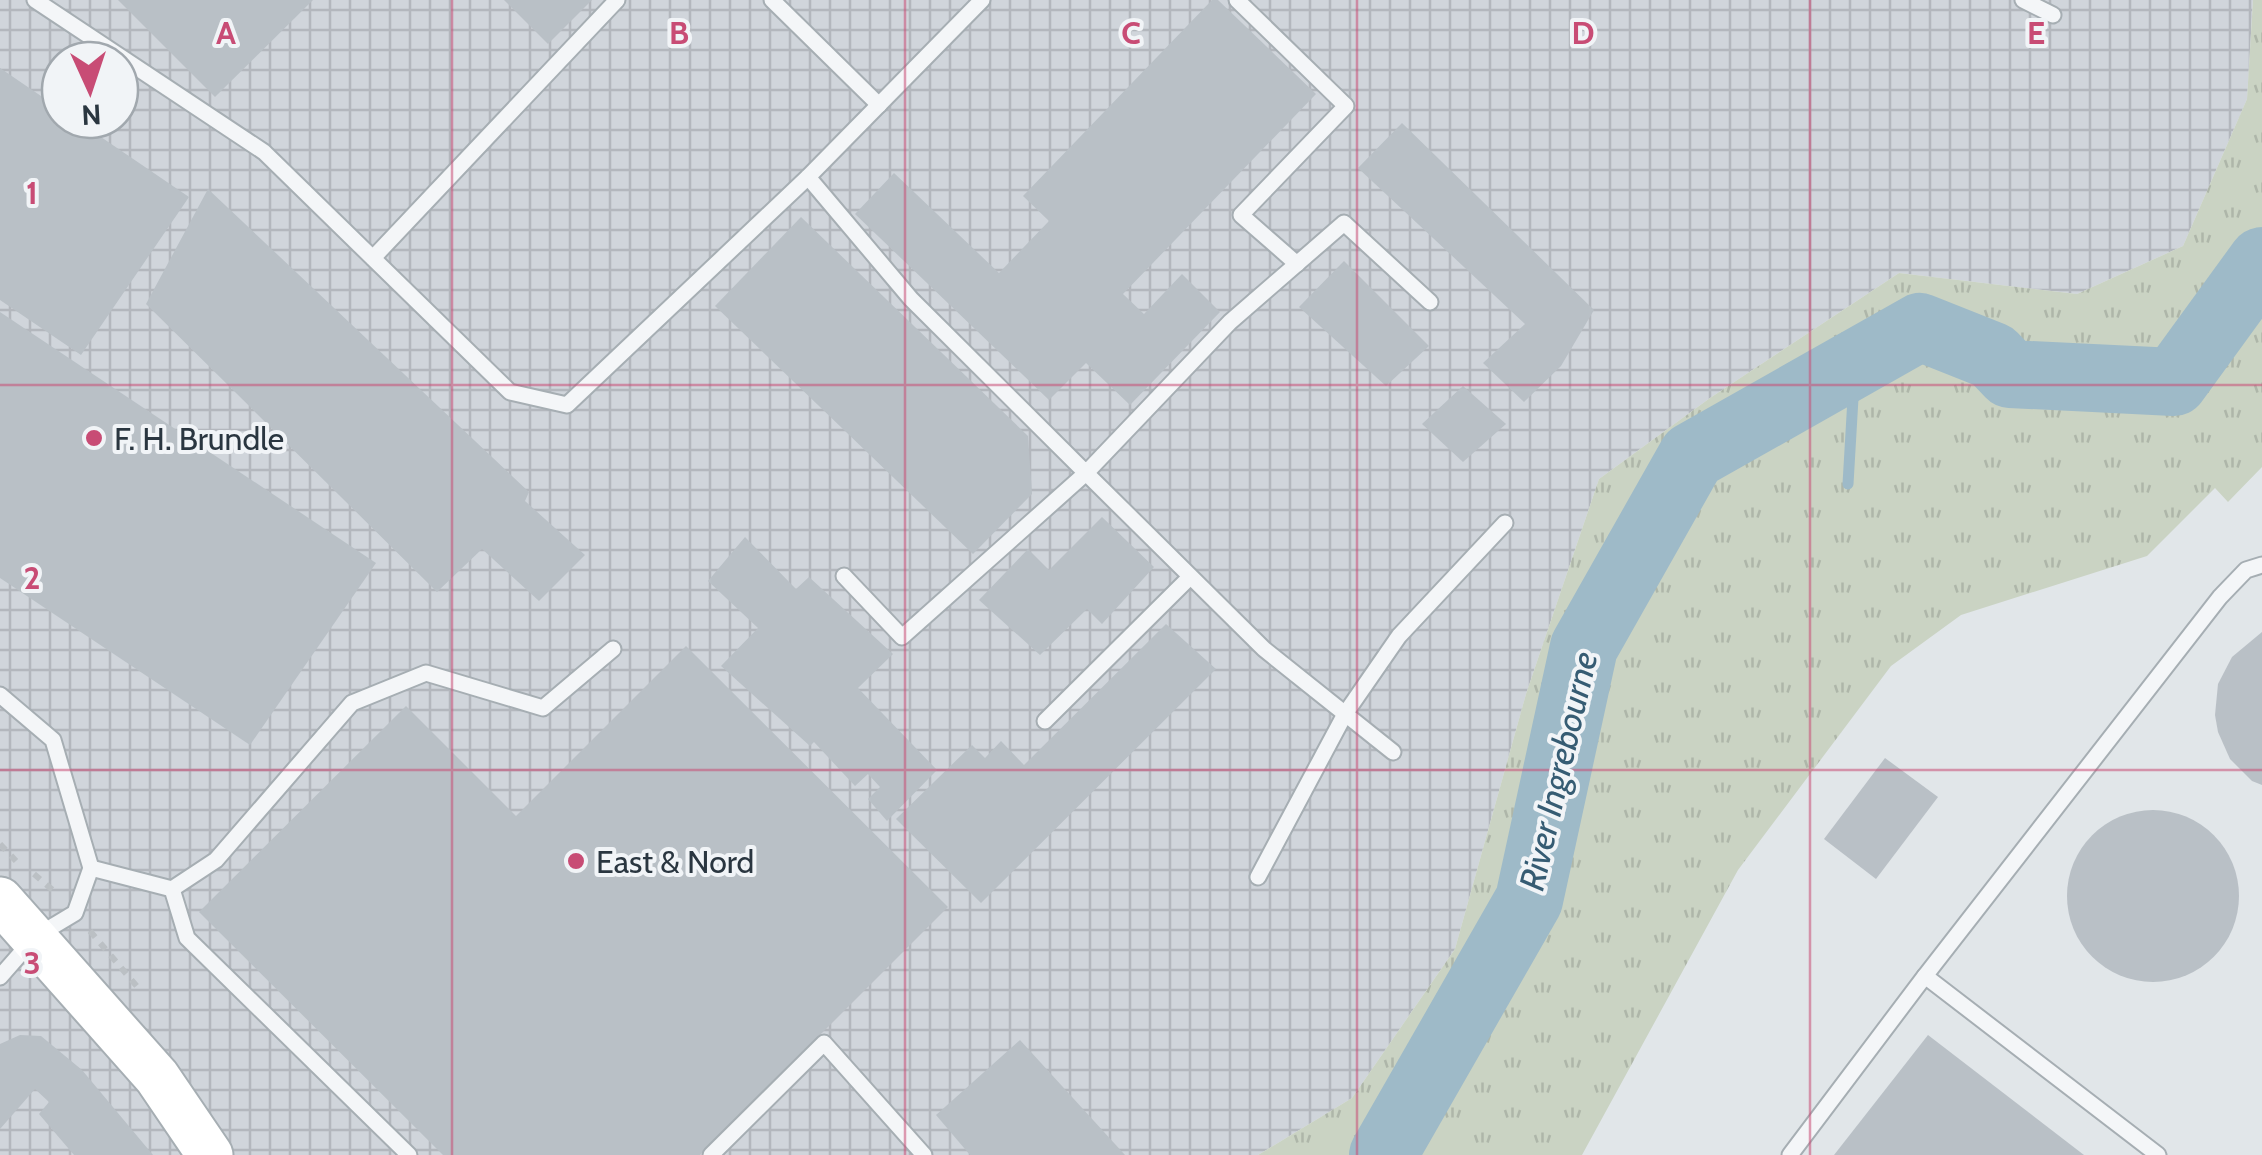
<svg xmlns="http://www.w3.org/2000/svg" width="2262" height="1155" viewBox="0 0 2262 1155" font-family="Cabin,sans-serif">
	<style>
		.industrial { fill: url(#industrial-grid); fill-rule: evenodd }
		.grass { fill: url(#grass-tufts) }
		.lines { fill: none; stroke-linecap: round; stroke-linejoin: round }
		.stream { stroke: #9ebac8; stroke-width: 11 }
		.river { stroke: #9ebac8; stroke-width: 68 }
		.building { fill: #b9c0c6 }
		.lane-casing { stroke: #a6aeb3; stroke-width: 19 }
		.secondary-casing { stroke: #a6aeb3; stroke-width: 49 }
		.path { stroke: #bbc0c4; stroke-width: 6; stroke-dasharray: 8 8; stroke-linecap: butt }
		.lane { stroke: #f4f6f8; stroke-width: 15 }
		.secondary { stroke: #fff; stroke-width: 45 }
		.grid { fill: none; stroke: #c84c75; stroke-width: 2.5; stroke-opacity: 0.55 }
		.poi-dot { fill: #c84c75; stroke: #f1f4f7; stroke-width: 4 }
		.labels { text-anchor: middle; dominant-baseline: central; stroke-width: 8; stroke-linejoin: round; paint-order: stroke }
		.poi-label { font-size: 32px; fill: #2a3640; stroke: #f1f4f7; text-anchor: start }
		.water-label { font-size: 35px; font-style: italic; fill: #365c73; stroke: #f1f4f7 }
		.grid-label { font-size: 32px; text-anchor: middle; font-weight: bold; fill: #c84c75; stroke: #f1f4f7; stroke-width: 8; stroke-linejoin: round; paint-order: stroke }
	</style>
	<defs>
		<pattern id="industrial-grid" width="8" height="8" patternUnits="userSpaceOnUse" patternTransform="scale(2.5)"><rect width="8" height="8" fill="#d0d5db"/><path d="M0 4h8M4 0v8" fill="none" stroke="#b3b7bd"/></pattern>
		<pattern id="grass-tufts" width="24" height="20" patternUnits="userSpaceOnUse" patternTransform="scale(2.5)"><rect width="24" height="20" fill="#cad3c3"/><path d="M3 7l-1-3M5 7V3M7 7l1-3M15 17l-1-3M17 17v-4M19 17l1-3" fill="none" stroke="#aeb6a9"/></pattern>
	</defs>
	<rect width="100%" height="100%" fill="#e1e6e9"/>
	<path class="industrial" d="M0,0H2253L2247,99L2183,246L2077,294L1899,273L1710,398L1599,479L1526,694L1455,949L1352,1098L1258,1155H0ZM60,60H120V120H60Z"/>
	<polygon class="grass" points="2253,0 2262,0 2262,467 2228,502 2215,488 2147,556 1961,615 1891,666 1738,870 1582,1155 1258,1155 1352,1098 1455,949 1526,694 1599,479 1710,398 1899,273 2077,294 2183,246 2247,99"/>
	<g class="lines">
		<polyline class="stream" points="1848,484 1855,364"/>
		<polyline class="river" points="1383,1155 1529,900 1584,647 1692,456 1920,327 1993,356 2010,374 2174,382 2262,261"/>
	</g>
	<g class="building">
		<polygon points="118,0 313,0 215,97"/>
		<polygon points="504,0 592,0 548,44"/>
		<polygon points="1212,0 1218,0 1316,94 1123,294 1144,314 1182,274 1220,312 1130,405 1086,363 1049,400 855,214 894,173 999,273 1049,221 1023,196"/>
		<polygon points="0,68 60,109 60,120 76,120 189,197 81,355 0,300"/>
		<polygon points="1402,123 1594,310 1561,366 1524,402 1483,363 1525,324 1358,168"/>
		<polygon points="208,189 529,492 525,501 585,555 539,601 482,549 437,592 146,304"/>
		<polygon points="801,217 1028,436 1032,494 973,554 715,306"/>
		<polygon points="1344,261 1429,346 1386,386 1299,307"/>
		<polygon points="0,312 376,563 250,745 0,578"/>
		<polygon points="1463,386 1506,424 1463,462 1422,424"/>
		<polygon points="1102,517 1154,567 1102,624 1087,609 1040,655 979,600 1028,549 1049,570"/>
		<polygon points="745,537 796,589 809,577 893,654 858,688 937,770 887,821 868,799 880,787 868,774 855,786 814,742 810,746 721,666 758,628 708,581"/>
		<polygon points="1166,624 1216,669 981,903 896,819 972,745 985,758 1001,741 1024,765"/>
		<polygon points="2262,632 2262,785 2252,781 2230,759 2218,732 2215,715 2218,684 2232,657"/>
		<polygon points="686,646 948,907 700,1155 443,1155 199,912 406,706 516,816"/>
		<polygon points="1885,758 1938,797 1876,879 1824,839"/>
		<circle cx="2153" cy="896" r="86"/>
		<polygon points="20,1035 41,1036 82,1070 153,1155 74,1155 39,1114 49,1102 35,1089 0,1129 0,1044"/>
		<polygon points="1928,1035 2084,1155 1834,1155"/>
		<polygon points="1020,1040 1125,1155 970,1155 936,1115"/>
	</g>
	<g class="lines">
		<g class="lane-casing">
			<g id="lane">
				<polyline points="35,0 264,152 510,392 567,405 808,177 982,0"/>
				<polyline points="772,0 879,105"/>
				<polyline points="1237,0 1346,106 1241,215 1297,264"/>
				<polyline points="2023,0 2053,15"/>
				<polyline points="808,177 911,299 1086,473 1230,322 1344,223 1430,302"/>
				<polyline points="373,258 617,0"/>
				<polyline points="844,576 902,637 1086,473 1264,649 1393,752"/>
				<polyline points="0,695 53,740 91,868 75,913 35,937 0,977"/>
				<polyline points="1045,721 1190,577"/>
				<polyline points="91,868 172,889 187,938 409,1155"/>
				<polyline points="1258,877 1345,714 1399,636 1505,523"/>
				<polyline points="172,889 216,860 352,703 426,673 543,708 613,649"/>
				<polyline points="1925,976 2220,597 2246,570 2262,565"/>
				<polyline points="711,1155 824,1043 924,1155"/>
				<polyline points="1790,1155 1925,976 2158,1155"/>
			</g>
		</g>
		<g class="secondary-casing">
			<polyline id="secondary" points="0,900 157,1077 210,1155"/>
		</g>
		<g class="path">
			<polyline points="0,844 16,861"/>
			<polyline points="34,874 55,892"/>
			<polyline points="90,931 140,990"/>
		</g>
		<use href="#lane" class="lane"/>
		<use href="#secondary" class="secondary"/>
	</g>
	<path class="grid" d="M452,0V1155M905,0V1155M1357,0V1155M1810,0V1155M0,385H2262M0,770H2262"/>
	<g class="poi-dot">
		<circle cx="94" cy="438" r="10"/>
		<circle cx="576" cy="861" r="10"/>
	</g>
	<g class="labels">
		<g class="poi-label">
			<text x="114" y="438">F. H. Brundle</text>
			<text x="596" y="861">East &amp; Nord</text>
		</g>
		<g class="water-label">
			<text transform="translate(1558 771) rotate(-77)">River Ingrebourne</text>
		</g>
	</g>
	<g class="grid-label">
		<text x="226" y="44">A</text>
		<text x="679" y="44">B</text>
		<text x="1131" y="44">C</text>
		<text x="1583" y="44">D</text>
		<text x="2036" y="44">E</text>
		<text x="32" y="204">1</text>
		<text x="32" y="589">2</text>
		<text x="32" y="974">3</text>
	</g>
	<g transform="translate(90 90) rotate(177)"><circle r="48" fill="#f1f4f7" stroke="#a1a8ae" stroke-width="2.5"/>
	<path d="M0-8L18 38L0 25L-18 38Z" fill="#c84c75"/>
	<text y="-15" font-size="28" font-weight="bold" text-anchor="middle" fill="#2a3640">N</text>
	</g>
</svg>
